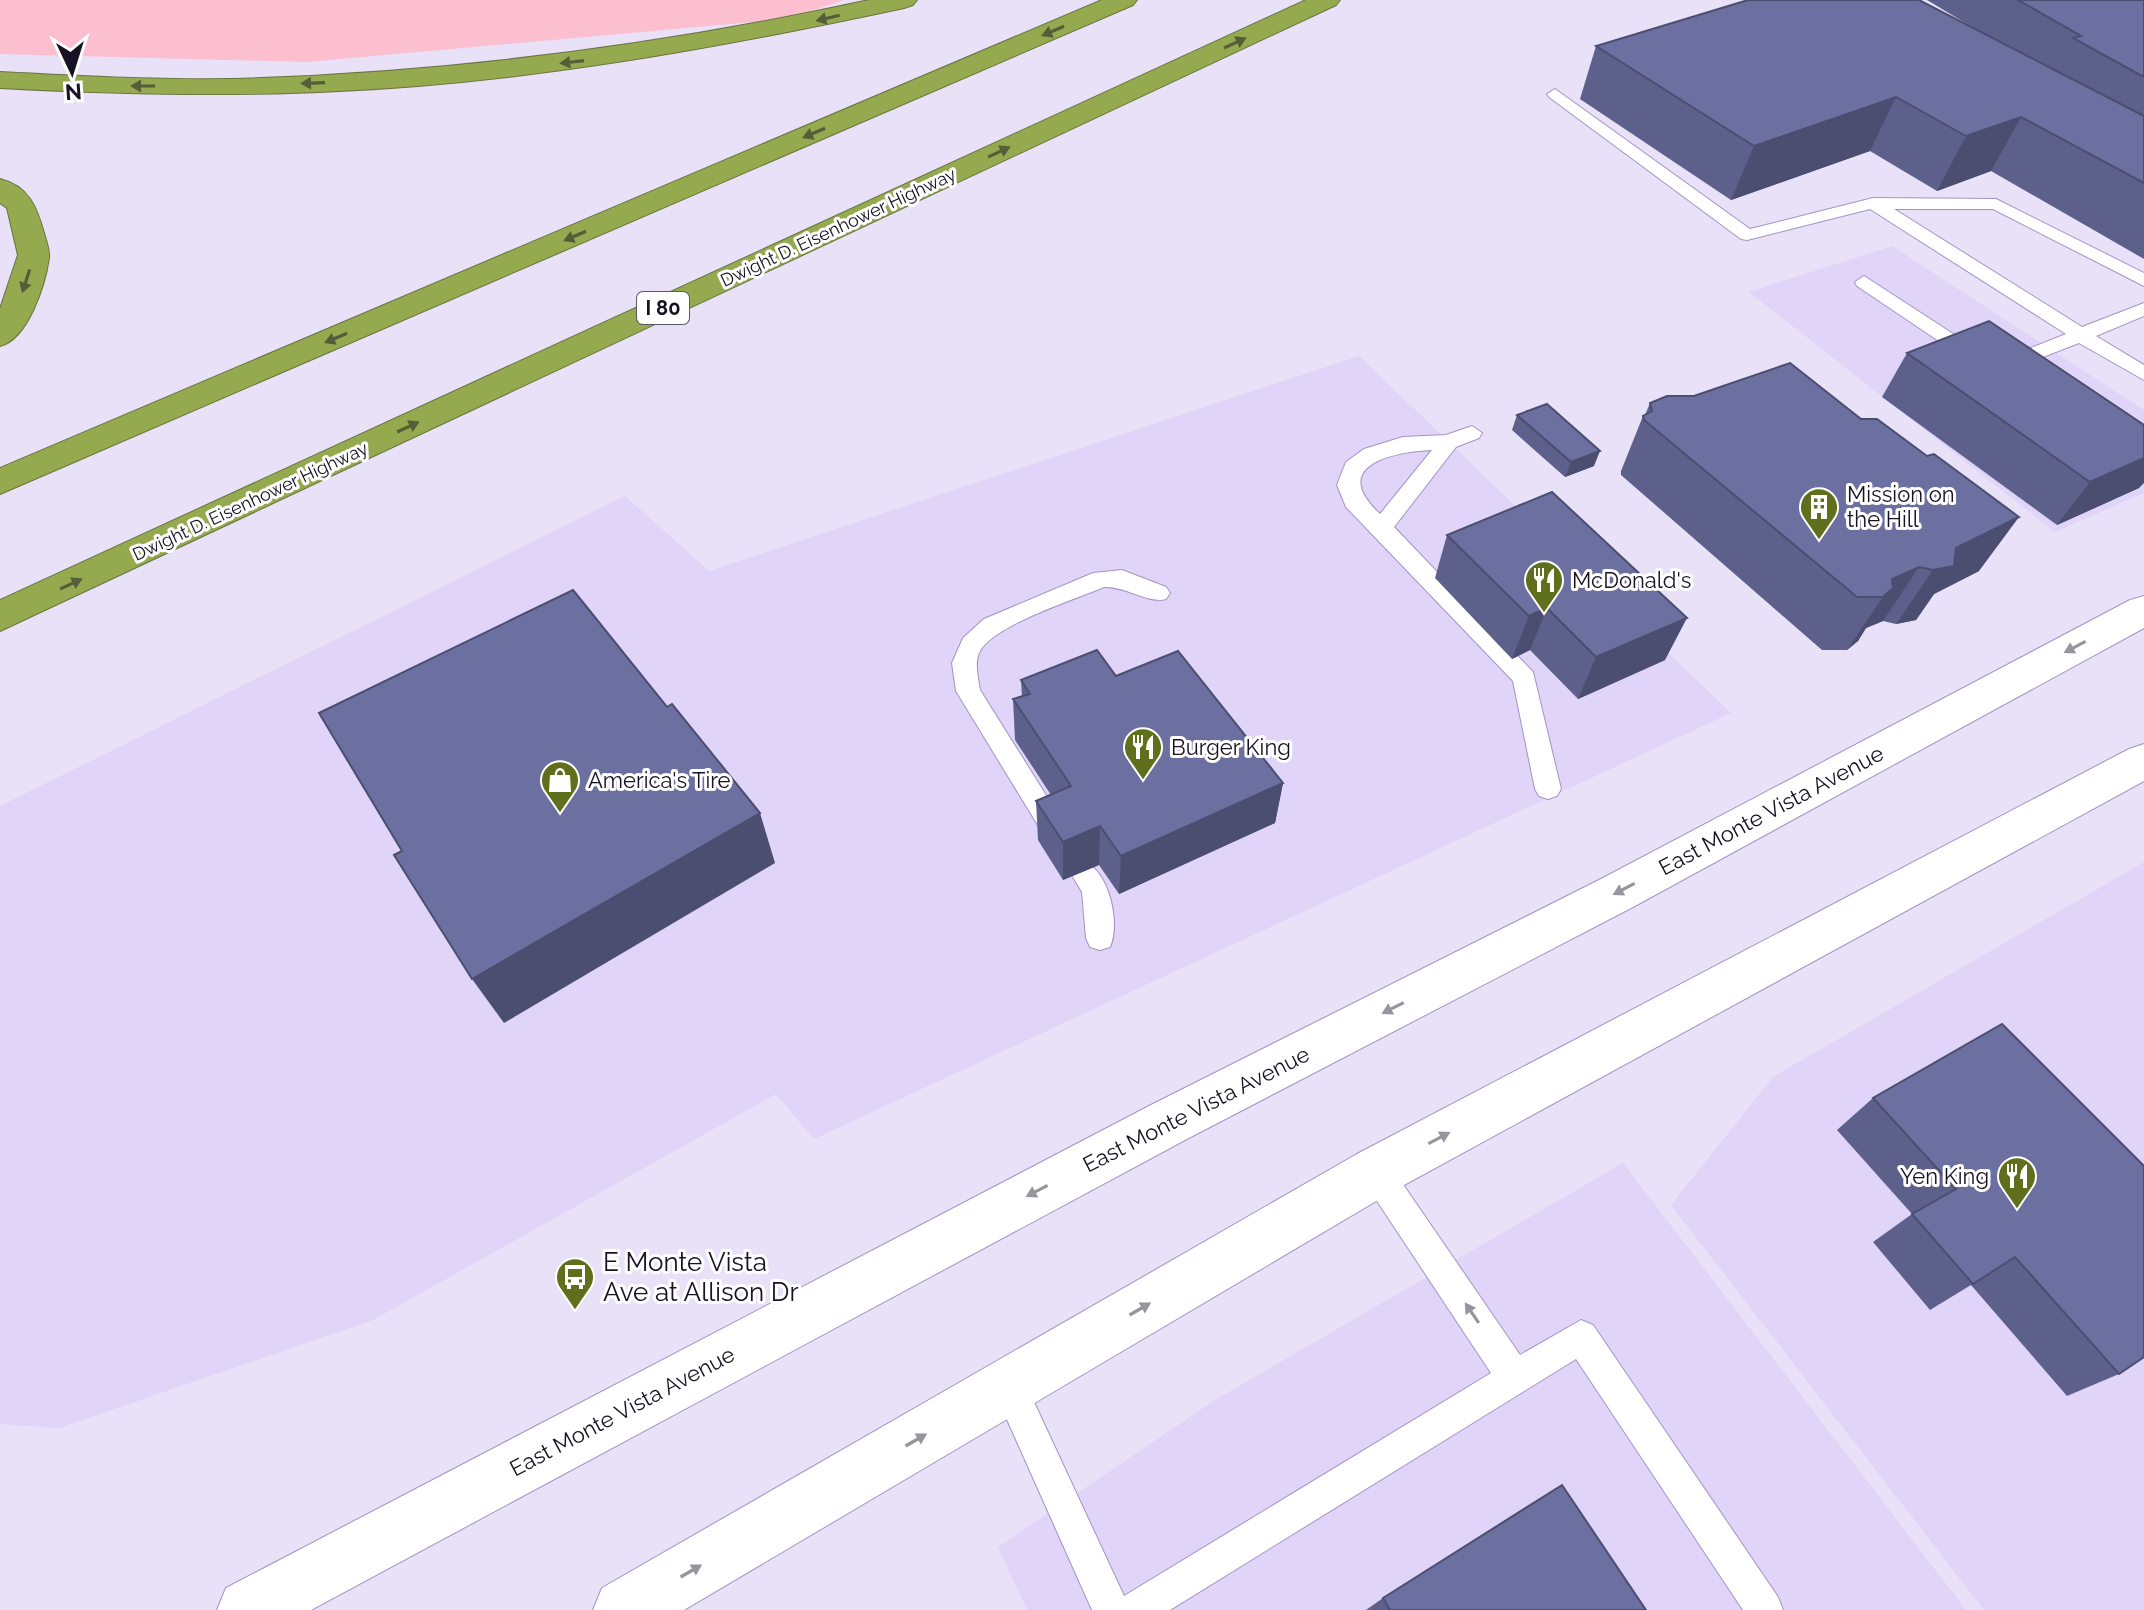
<svg xmlns="http://www.w3.org/2000/svg" width="2144" height="1610" viewBox="0 0 2144 1610" font-family="Raleway,sans-serif">
	<style>
		.built { fill: #e0d4f8 }
		.green { fill: #fbbfd0 }
		.lines { fill: none; stroke-linecap: round; stroke-linejoin: round }
		.service-casing { stroke: #a393c5; stroke-width: 2 }
		.secondary-casing { stroke: #a393c5; stroke-width: 2 }
		.motorway-casing { stroke: #697440; stroke-width: 2 }
		.service { fill: #fff; fill-rule: evenodd }
		.secondary { fill: #fff; fill-rule: evenodd }
		.motorway { fill: #95a94f; fill-rule: evenodd }
		.wall { fill: #5c608a }
		.shaded-wall { fill: #4b4e70 }
		.building { fill: #6b70a0; stroke: #4b4e70; stroke-width: 2 }
		.oneway { fill: #565d39 }
		.oneway2 { fill: #97949c }
		.labels { text-anchor: middle; dominant-baseline: central; stroke-width: 6; stroke-linejoin: round; paint-order: stroke }
		.far-street-label { font-size: 18px; fill: #181123; stroke: #fff }
		.shield { fill: #fff; stroke: #5d5865; stroke-width: 2 }
		.shield-label { font-size: 20px; font-weight: bold; fill: #181123 }
		.poi-label { font-size: 22px; fill: #181123; stroke: #fff; text-anchor: start }
		.street-label { font-size: 22px; fill: #181123; stroke: #fff }
		.near-poi-label { font-size: 26px; fill: #181123; stroke: #fff; text-anchor: start }
	</style>
	<rect width="100%" height="100%" fill="#e8e1f7"/>
	<g class="built">
		<polygon points="1892,246 2144,410 2144,493 2055,532 1749,292"/>
		<polygon points="1359,356 1731,713 814,1139 776,1094 373,1320 59,1428 0,1424 0,806 625,496 709,571"/>
		<polygon points="2144,862 2144,1610 1984,1610 1671,1205 1773,1077"/>
		<polygon points="1623,1163 1966,1610 1027,1610 998,1547 1215,1400"/>
	</g>
	<polygon class="green" points="0,0 844,0 787,19 307,62 0,54"/>
	<g class="lines">
		<g class="service-casing">
			<g id="service">
				<polygon points="1555,89 1750,229 1873,198 1996,199 2144,273 2144,286 1993,209 1894,209 2082,327 2144,303 2144,316 2096,336 2144,365 2144,380 2079,343 2012,369 1998,369 1995,365 1998,361 2066,334 1870,209 1747,240 1741,239 1549,97 1547,94"/>
				<polygon points="1864,276 1981,352 1984,356 1981,360 1967,360 1857,286 1855,282"/>
				<path d="M1472,426L1482,433L1479,438L1456,447L1394,527L1533,672L1561,789L1557,796L1548,799L1539,796L1535,789L1513,681L1346,507L1337,485L1346,462L1364,449L1403,437L1446,435ZM1432,450L1380,514C1329,467 1389,452 1432,450Z"/>
				<path d="M1122,570L1166,587L1170,593L1166,599C1148,604 1126,586 1104,587C1074,600 1000,623 982,648C973,660 978,676 980,690L1069,832L1065,840L1056,843L1047,840L956,691L952,663L963,638L984,619L1093,573Z"/>
				<path d="M1083,861C1109,870 1121,924 1110,947L1100,950L1090,947L1086,938L1082,892L1070,872L1073,864Z"/>
				<polygon points="1376,1157 1387,1161 1520,1355 1581,1320 1593,1325 1778,1597 1783,1610 1743,1610 1576,1359 1170,1610 1092,1610 992,1386 997,1374 1009,1369 1021,1374 1124,1596 1491,1373 1365,1183 1361,1172 1365,1161"/>
			</g>
		</g>
		<g class="secondary-casing">
			<g id="secondary">
				<polygon points="2144,596 2144,628 1633,907 1185,1140 311,1610 217,1610 226,1588 1149,1106 1601,879 2130,600"/>
				<polygon points="2144,744 2144,781 1395,1190 684,1610 593,1610 602,1588 1357,1154 2129,749"/>
			</g>
		</g>
		<g class="motorway-casing">
			<g id="motorway">
				<path d="M869,0H917L913,5L904,8C718,48 530,82 340,91C226,97 113,94 0,88V72C77,76 154,80 231,79C446,73 658,46 869,0Z"/>
				<polygon points="1102,0 1137,0 1133,5 0,494 0,468"/>
				<polygon points="1306,0 1340,0 1336,5 0,631 0,600"/>
				<path d="M0,179C29,186 37,208 44,233C46,241 50,250 49,258C45,285 28,339 0,346V309L18,255L7,208L0,203Z"/>
			</g>
		</g>
		<use href="#service" class="service"/>
		<use href="#secondary" class="secondary"/>
		<use href="#motorway" class="motorway"/>
	</g>
	<g class="wall">
		<polygon points="1927,0 2144,0 2144,259 1991,171 1937,191 1870,151 1731,200 1580,99 1596,46 1982,33"/>
		<polygon points="1907,353 2139,488 2057,525 1882,397"/>
		<polygon points="1650,403 1861,419 1927,456 1979,571 1934,594 1916,620 1896,624 1883,621 1866,628 1858,641 1847,650 1822,650 1621,475 1621,471 1643,416 1645,415"/>
		<polygon points="1517,415 1594,466 1565,477 1512,430"/>
		<polygon points="1447,535 1665,660 1578,699 1530,650 1512,659 1435,578"/>
		<polygon points="1116,676 1283,783 1275,823 1119,894 1099,865 1063,880 1038,840 1036,801 1051,795 1015,740 1013,699 1022,697 1021,680"/>
		<polygon points="2002,1024 2119,1374 2067,1396 1971,1285 1930,1310 1873,1242 1912,1214 1837,1130 1873,1098"/>
		<polygon points="1383,1598 1646,1610 1366,1610"/>
	</g>
	<g class="shaded-wall">
		<polygon points="1896,97 1870,151 1731,200 1754,146"/>
		<polygon points="2021,117 1991,171 1937,191 1966,136"/>
		<polygon points="1600,451 1594,466 1565,477 1571,462"/>
		<polygon points="2144,458 2144,483 2139,488 2057,525 2090,482"/>
		<polygon points="2019,517 1979,571 1934,594 1916,620 1896,624 1933,570 1956,548"/>
		<polygon points="1919,567 1883,621 1866,628 1858,641 1847,650 1883,597 1892,579"/>
		<polygon points="1547,608 1530,650 1512,659 1529,616"/>
		<polygon points="1687,618 1665,660 1578,699 1596,657"/>
		<polygon points="1283,783 1275,823 1119,894 1121,856"/>
		<polygon points="760,813 775,863 504,1023 472,979"/>
		<polygon points="1100,826 1099,865 1063,880 1063,842"/>
	</g>
	<g class="building">
		<polygon points="1748,0 1919,0 2144,116 2144,183 2021,117 1966,136 1896,97 1754,146 1596,46"/>
		<polygon points="2018,0 2144,0 2144,77 2073,38 2081,36"/>
		<polygon points="1989,321 2144,425 2144,458 2090,482 1907,353"/>
		<polygon points="1790,363 1861,419 1877,419 1927,456 1934,454 2019,517 1956,548 1954,566 1933,570 1919,567 1892,579 1893,588 1883,597 1857,597 1644,420 1643,416 1652,411 1650,403 1667,396 1694,396"/>
		<polygon points="1547,404 1600,451 1571,462 1517,415"/>
		<polygon points="1552,492 1687,618 1596,657 1547,608 1529,616 1447,535"/>
		<polygon points="573,590 667,707 672,704 760,813 472,979 394,855 402,851 319,713"/>
		<polygon points="1097,650 1116,676 1178,651 1283,783 1121,856 1100,826 1063,842 1036,801 1071,786 1013,699 1030,694 1021,680"/>
		<polygon points="2002,1024 2144,1166 2144,1357 2119,1374 2015,1257 1973,1284 1912,1214 1956,1189 1873,1098"/>
		<polygon points="1562,1485 1646,1610 1390,1610 1383,1598"/>
	</g>
	<defs><path id="oneway-solid" d="M-6-.8H1V-3.2L6.5 0L1 3.2V.8H-6Z" transform="scale(2)"/></defs>
	<g class="oneway">
		<use href="#oneway-solid" transform="translate(828 18) rotate(167)"/>
		<use href="#oneway-solid" transform="translate(1053 31) rotate(157)"/>
		<use href="#oneway-solid" transform="translate(1235 43) rotate(-25)"/>
		<use href="#oneway-solid" transform="translate(572 62) rotate(173)"/>
		<use href="#oneway-solid" transform="translate(313 83) rotate(178)"/>
		<use href="#oneway-solid" transform="translate(143 86) rotate(180)"/>
		<use href="#oneway-solid" transform="translate(814 133) rotate(157)"/>
		<use href="#oneway-solid" transform="translate(999 152) rotate(-25)"/>
		<use href="#oneway-solid" transform="translate(575 236) rotate(157)"/>
		<use href="#oneway-solid" transform="translate(26 281) rotate(108)"/>
		<use href="#oneway-solid" transform="translate(336 338) rotate(157)"/>
		<use href="#oneway-solid" transform="translate(408 427) rotate(-25)"/>
		<use href="#oneway-solid" transform="translate(71 584) rotate(-25)"/>
	</g>
	<g class="oneway2">
		<use href="#oneway-solid" transform="translate(2075 647) rotate(152)"/>
		<use href="#oneway-solid" transform="translate(1624 889) rotate(152)"/>
		<use href="#oneway-solid" transform="translate(1393 1008) rotate(153)"/>
		<use href="#oneway-solid" transform="translate(1439 1138) rotate(-28)"/>
		<use href="#oneway-solid" transform="translate(1037 1191) rotate(152)"/>
		<use href="#oneway-solid" transform="translate(1140 1309) rotate(-30)"/>
		<use href="#oneway-solid" transform="translate(1472 1313) rotate(-124)"/>
		<use href="#oneway-solid" transform="translate(916 1440) rotate(-30)"/>
		<use href="#oneway-solid" transform="translate(691 1571) rotate(-30)"/>
	</g>
	<defs>
		<g id="building-pin" transform="scale(2)"><path d="M0 17L-7.5 6A9.5 9.5 0 1 1 7.5 6Z" fill="#5f6f1b" stroke="#fff"/><path d="M-4-6H4V6H1V3H-1V6H-4ZM-2.5-4.3h1.7v1.8h-1.7ZM.8-4.3h1.7v1.8H.8ZM-2.5-1h1.7V.8h-1.7ZM.8-1h1.7V.8H.8Z" fill="#fff"/></g>
		<g id="restaurant-pin" transform="scale(2)"><path d="M0 17L-7.5 6A9.5 9.5 0 1 1 7.5 6Z" fill="#5f6f1b" stroke="#fff"/><path d="M-5-6h1v4h1v-4h1v4h1v-4h1v5L-1.5 .5V6h-2V.5L-5-1ZM5-6V6H3V1.5H1.5Q1.5-4 5-6Z" fill="#fff"/></g>
		<g id="shop-pin" transform="scale(2)"><path d="M0 17L-7.5 6A9.5 9.5 0 1 1 7.5 6Z" fill="#5f6f1b" stroke="#fff"/><path d="M-5-2.5h2.3a2.7 3.5 0 0 1 5.4 0H5L5.5 6h-11ZM-1.5-2.5h3a1.5 2.3 0 0 0-3 0Z" fill="#fff"/></g>
		<g id="bus-pin" transform="scale(2)"><path d="M0 17L-7.5 6A9.5 9.5 0 1 1 7.5 6Z" fill="#5f6f1b" stroke="#fff"/><path d="M-5-6H5V4H4V6H2V4H-2V6H-4V4H-5ZM-3.5-4V0h7V-4ZM-3.5 1.2v1.5H-2V1.2ZM2 1.2v1.5H3.5V1.2Z" fill="#fff"/></g>
	</defs>
	<g fill-rule="evenodd">
		<use href="#building-pin" x="1819" y="507"/>
		<use href="#restaurant-pin" x="1544" y="580"/>
		<use href="#restaurant-pin" x="1143" y="747"/>
		<use href="#shop-pin" x="560" y="780"/>
		<use href="#restaurant-pin" x="2017" y="1176"/>
		<use href="#bus-pin" x="575" y="1277"/>
	</g>
	<g class="labels">
		<g class="far-street-label">
			<text transform="translate(838 227) rotate(-25)">Dwight D. Eisenhower Highway</text>
			<text transform="translate(250 501) rotate(-25)">Dwight D. Eisenhower Highway</text>
		</g>
		<rect class="shield" x="637" y="292" width="52" height="32" rx="6"/>
		<g class="shield-label">
			<text x="663" y="308">I 80</text>
		</g>
		<g class="poi-label">
			<text x="1847" y="494">Mission on<tspan x="1847" dy="25">the Hill</tspan></text>
			<text x="1572" y="580">McDonald's</text>
			<text x="1171" y="747">Burger King</text>
			<text x="588" y="780">America's Tire</text>
			<text x="1989" y="1176" text-anchor="end">Yen King</text>
		</g>
		<g class="street-label">
			<text transform="translate(1771 810) rotate(-28)">East Monte Vista Avenue</text>
			<text transform="translate(1196 1109) rotate(-27)">East Monte Vista Avenue</text>
			<text transform="translate(622 1411) rotate(-28)">East Monte Vista Avenue</text>
		</g>
		<g class="near-poi-label">
			<text x="603" y="1262">E Monte Vista<tspan x="603" dy="30">Ave at Allison Dr</tspan></text>
		</g>
	</g>
	<g transform="translate(72 72) rotate(176)" stroke="#ffffff" stroke-width="6" paint-order="stroke">
	<path d="M0-6L14 30L0 20L-14 30Z" fill="#181123"/>
	<text y="-12" font-size="22" font-weight="bold" text-anchor="middle" fill="#181123">N</text>
	</g>
</svg>
